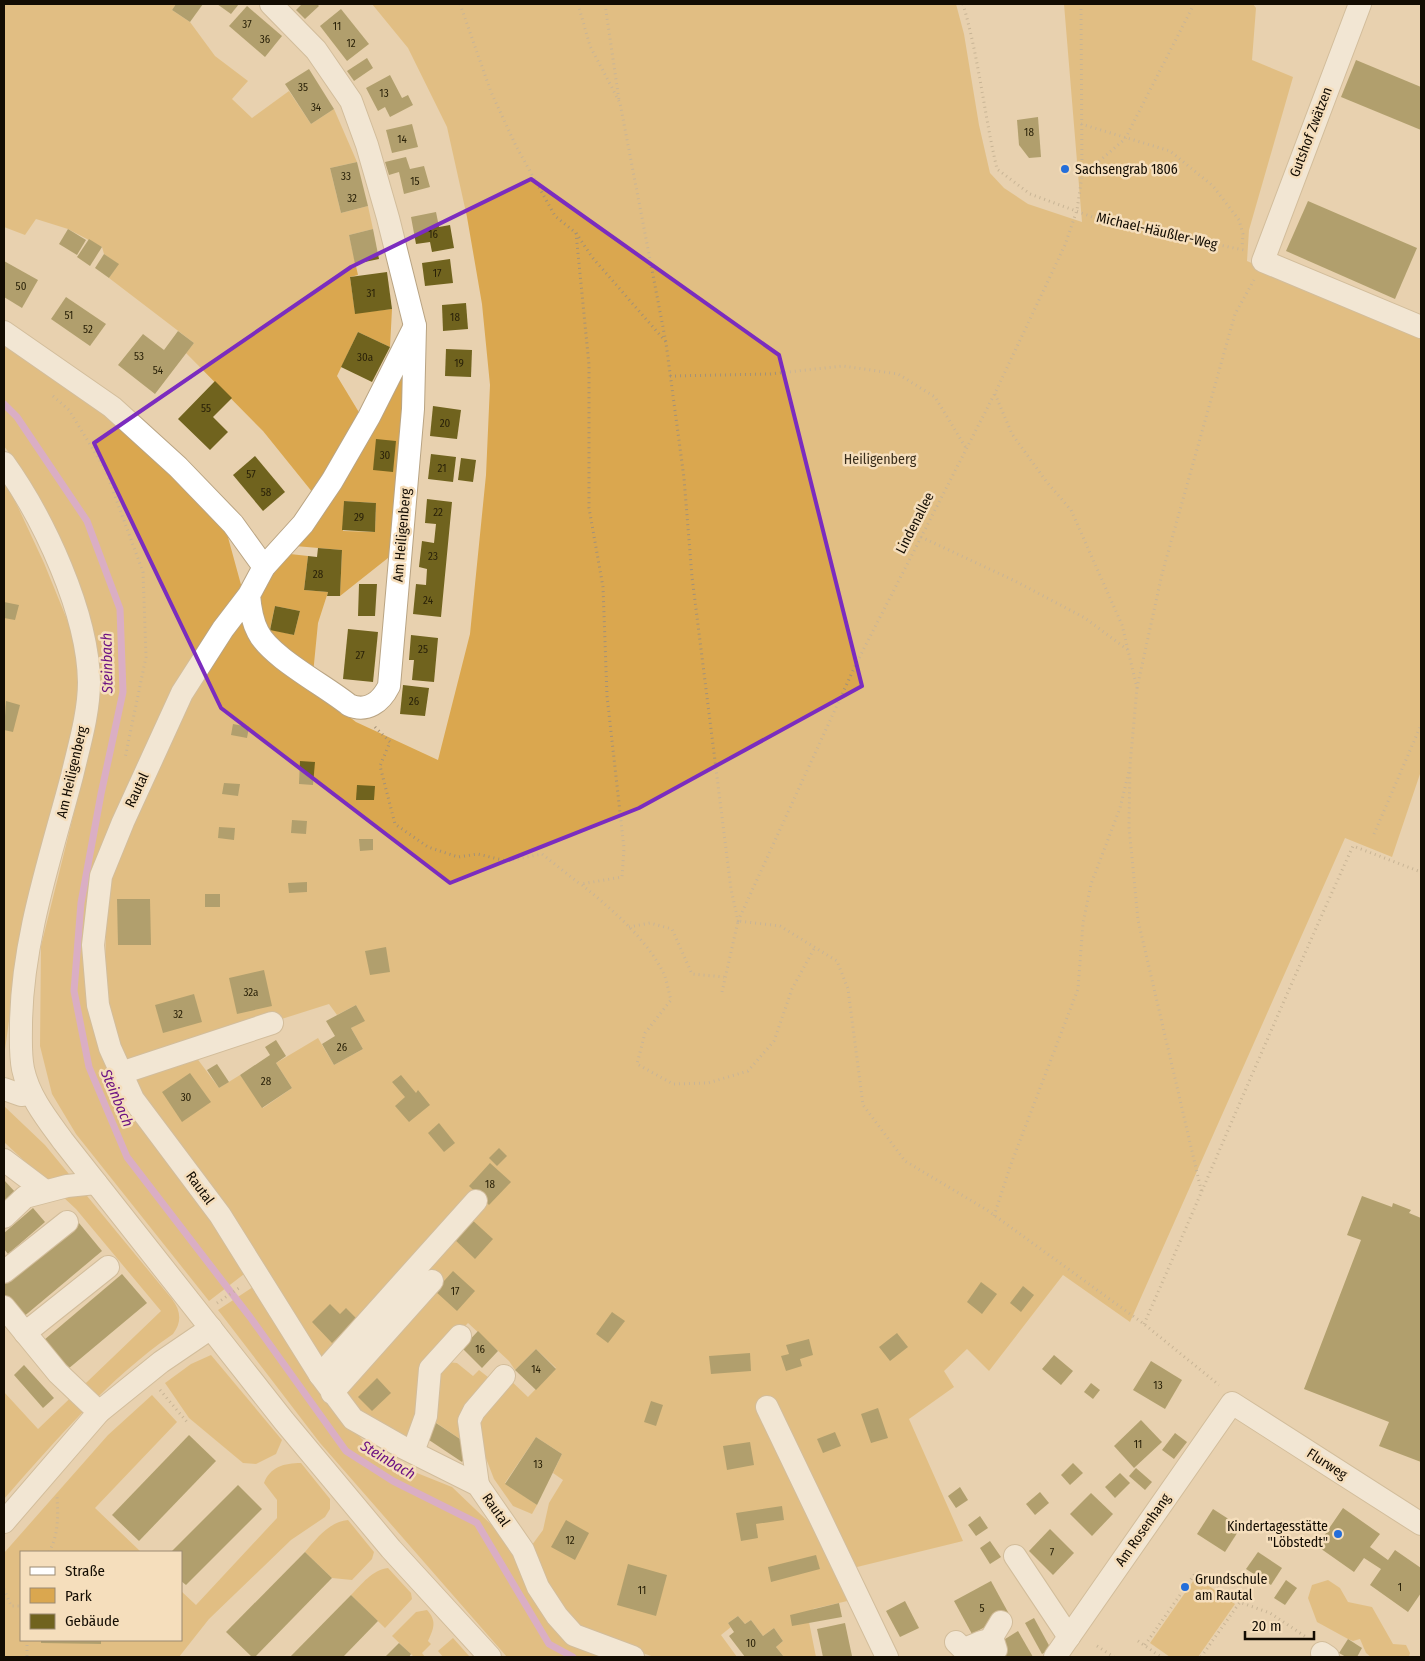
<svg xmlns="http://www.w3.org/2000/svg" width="1425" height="1661" viewBox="0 0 1425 1661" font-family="'Fira Sans Condensed',sans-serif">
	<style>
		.green { fill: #daa74f; fill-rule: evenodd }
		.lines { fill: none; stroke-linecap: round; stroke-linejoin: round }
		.stream { stroke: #ca83de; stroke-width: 7 }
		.building { fill: #70631e }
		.minor-casing { stroke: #b9a483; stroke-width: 24 }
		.path { stroke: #a39177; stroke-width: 3; stroke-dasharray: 1 4; stroke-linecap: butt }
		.minor { stroke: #fff; stroke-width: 22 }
		.marked { fill: none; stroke: #7b2cbf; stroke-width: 4; stroke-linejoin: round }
		.poi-dot { fill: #246eda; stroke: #f5debc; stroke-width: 2 }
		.labels { text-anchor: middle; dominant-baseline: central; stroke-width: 5; stroke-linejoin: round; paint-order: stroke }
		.number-label { font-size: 11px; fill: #2a2209 }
		.street-label { font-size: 14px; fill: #130c02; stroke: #f5debc }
		.poi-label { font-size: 14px; fill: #130c02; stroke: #f5debc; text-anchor: start }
		.park-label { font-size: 14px; fill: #392d1a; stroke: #f5debc }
		.water-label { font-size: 15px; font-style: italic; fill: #6d1283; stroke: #f5debc }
	</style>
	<rect width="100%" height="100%" fill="#e8d1af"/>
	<g class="green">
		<polygon points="4,4 176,4 172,10 190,22 215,56 248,81 232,99 252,118 289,91 311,124 334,109 357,162 330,168 341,213 368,206 373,229 349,235 358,275 350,277 355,313 392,309 390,347 358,332 337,376 360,414 313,493 263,431 186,353 194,343 109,278 118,264 104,254 102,247 68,229 36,219 25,235 4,227"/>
		<polygon points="372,4 956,4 964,34 979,125 990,173 1004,188 1028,204 1082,222 1064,4 1253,4 1256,8 1252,60 1293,77 1249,230 1247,261 1421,337 1421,771 1392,857 1345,838 1130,1322 1063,1275 989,1371 967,1349 944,1371 954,1387 909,1419 963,1541 853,1568 856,1599 813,1609 809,1622 816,1657 784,1657 776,1647 783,1641 774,1628 763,1636 751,1620 745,1624 738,1616 728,1623 731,1627 721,1635 737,1657 654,1657 576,1630 562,1614 529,1549 543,1530 549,1503 563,1480 553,1473 562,1454 536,1437 505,1483 537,1505 532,1514 513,1506 494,1479 475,1430 508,1378 528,1397 556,1368 536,1349 515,1370 509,1361 468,1323 427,1365 408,1445 372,1423 348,1401 131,1079 196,1057 219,1088 240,1075 263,1108 292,1088 276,1063 318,1038 334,1065 363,1049 351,1028 364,1020 356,1005 337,1015 329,1004 127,1068 110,1014 105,966 108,866 87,1008 248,1271 209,1301 76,1134 52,1094 40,1046 41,946 93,736 100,685 19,467 4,446 4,342 104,413 170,472 226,530 243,592 234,606 317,692 356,722 438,760 470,634 486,475 490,385 482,304 467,217 447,127 408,48"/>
		<path d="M407,371L393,554L340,596L342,550L295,546L399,373ZM344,501L376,503L375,532L343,531Z"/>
		<polygon points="4,477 44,563 75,639 79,683 73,734 20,942 4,1057"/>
		<path d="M290,554L308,556L304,590L328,592L318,623L313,674L270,638L258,598L268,577ZM275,606L300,611L294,635L270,629Z"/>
		<path d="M4,1106L45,1145L172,1299C181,1311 182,1322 173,1334C108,1379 56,1440 4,1499V1392L38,1429L161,1311L76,1209L4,1142Z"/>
		<polygon points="256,1285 340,1416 362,1439 397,1465 452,1487 497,1530 524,1571 613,1657 507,1657 320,1443 218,1310"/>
		<polygon points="211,1355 282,1440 276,1454 256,1464 243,1463 189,1418 165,1383 191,1364"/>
		<polygon points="448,1362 457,1363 473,1376 479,1370 493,1381 466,1443 429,1418 434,1373"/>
		<path d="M152,1395L177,1422L95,1508L141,1552H21V1640L101,1644V1640H181V1591L196,1605L277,1518V1500L264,1483C270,1467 284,1463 301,1463L330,1499V1509L325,1517L291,1540L209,1619L179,1657H4V1553L108,1435Z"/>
		<path d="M348,1520L374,1552L372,1559L352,1580L332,1578L305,1552C317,1538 329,1522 348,1520Z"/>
		<path d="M388,1568L411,1593L412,1599L385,1628L351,1595C362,1584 372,1570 388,1568Z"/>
		<polygon points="1196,1577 1235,1604 1198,1657 1170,1657 1150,1643"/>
		<polygon points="1328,1580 1340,1588 1348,1602 1372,1607 1393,1644 1406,1645 1410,1653 1409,1657 1371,1657 1366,1653 1360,1639 1353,1641 1348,1639 1317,1622 1308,1598 1312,1585"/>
		<path d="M427,1610C437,1621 434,1628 428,1641L431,1644L422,1653L425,1657H414L392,1636L416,1612Z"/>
		<polygon points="453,1638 470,1657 443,1657 438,1651"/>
	</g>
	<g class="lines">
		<polyline class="stream" points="4,404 17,417 87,521 120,609 123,692 101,794 81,903 74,991 89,1067 127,1157 250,1317 346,1451 393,1481 477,1523 549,1644 573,1657"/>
	</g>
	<g class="building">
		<polygon points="176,4 203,4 190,22 172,10"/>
		<polygon points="217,4 239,4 231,14"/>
		<polygon points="302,4 317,4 319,6 305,19 296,10"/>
		<polygon points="247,6 282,36 265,57 229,26"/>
		<polygon points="341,9 369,44 347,61 320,26"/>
		<polygon points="367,58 373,68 354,81 347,71"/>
		<polygon points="1356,60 1421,87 1421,130 1341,97"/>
		<polygon points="309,69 334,109 311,124 285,84"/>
		<polygon points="390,75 402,98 408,95 413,105 390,117 385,107 378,111 366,88"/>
		<polygon points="1038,117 1041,157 1029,158 1019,145 1017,120"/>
		<polygon points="412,124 418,147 392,153 386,130"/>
		<polygon points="406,157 410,169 424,166 430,187 404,194 399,172 389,175 385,162"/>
		<polygon points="357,162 368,206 341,213 330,168"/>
		<polygon points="1308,201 1417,248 1395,299 1286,251"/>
		<polygon points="436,212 439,227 450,225 454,248 432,252 430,242 416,244 411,217"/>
		<polygon points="68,229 86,240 77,255 59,244"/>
		<polygon points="373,229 379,259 355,264 349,235"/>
		<polygon points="89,239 102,247 90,266 77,257"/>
		<polygon points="104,254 119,264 109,278 95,268"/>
		<polygon points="450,259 453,283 425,286 422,263"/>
		<polygon points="4,261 38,280 22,308 4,297"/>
		<polygon points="387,272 392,309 355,314 350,277"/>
		<polygon points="66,297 106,324 90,346 51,319"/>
		<polygon points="466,303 468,329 443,331 442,305"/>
		<polygon points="178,331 194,343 155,394 118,365 143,334 164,350"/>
		<polygon points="358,332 390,347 372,382 341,367"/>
		<polygon points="446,349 472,350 471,377 445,376"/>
		<polygon points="215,381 232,398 213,417 228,432 210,450 178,419"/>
		<polygon points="433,406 461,410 457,439 430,436"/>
		<polygon points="376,439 396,441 393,472 373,470"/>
		<polygon points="431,454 456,457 453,482 428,479"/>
		<polygon points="255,456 285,492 263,511 233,475"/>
		<polygon points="461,458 476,460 473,482 458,480"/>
		<polygon points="427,499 452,502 441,617 413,614 416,584 426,585 427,569 419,567 422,541 434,543 436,524 425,523"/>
		<polygon points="344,501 376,503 375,532 342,530"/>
		<polygon points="318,548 342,550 340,596 327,596 328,592 304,590 308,556 317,557"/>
		<polygon points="359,584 377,584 375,616 358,616"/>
		<polygon points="4,602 19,605 15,620 4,618"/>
		<polygon points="275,606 300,611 294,635 270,630"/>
		<polygon points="348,629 378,632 373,682 343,679"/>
		<polygon points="411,635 438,638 434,682 412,680 414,660 409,660"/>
		<polygon points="403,685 429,688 425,716 400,714"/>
		<polygon points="6,701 20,705 13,732 4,730"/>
		<polygon points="233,724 249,727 247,738 231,735"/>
		<polygon points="300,761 315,762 313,785 299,784"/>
		<polygon points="224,783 240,784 238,796 222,794"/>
		<polygon points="357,785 375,786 374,800 356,800"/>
		<polygon points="292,820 307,821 306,834 291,833"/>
		<polygon points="219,827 235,828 234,840 218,838"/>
		<polygon points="359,839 373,839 373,850 360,851"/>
		<polygon points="307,882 307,892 289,893 288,883"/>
		<rect x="205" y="894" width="15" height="13"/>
		<polygon points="117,899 150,899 151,945 118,945"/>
		<polygon points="386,947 390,972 370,975 365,951"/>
		<polygon points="264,970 272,1006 237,1014 229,978"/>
		<polygon points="194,994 202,1022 163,1033 155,1005"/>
		<polygon points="356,1005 365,1021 351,1028 363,1049 334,1065 322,1044 335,1036 326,1021"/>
		<polygon points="276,1040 286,1056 276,1063 292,1088 262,1108 240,1075 270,1055 265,1047"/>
		<polygon points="217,1064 229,1082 219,1088 207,1070"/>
		<polygon points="190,1073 211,1102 182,1122 162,1092"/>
		<polygon points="401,1075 416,1093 418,1090 430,1105 409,1122 395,1106 405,1097 392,1082"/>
		<polygon points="439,1123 455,1143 444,1152 428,1133"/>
		<polygon points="499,1148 507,1156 497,1166 489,1158"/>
		<polygon points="490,1163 511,1182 489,1205 469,1186"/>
		<polygon points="4,1180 16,1193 4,1204"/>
		<polygon points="1362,1196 1392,1207 1393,1203 1411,1210 1409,1213 1421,1218 1421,1462 1379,1446 1389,1422 1304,1389 1361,1240 1347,1235"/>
		<polygon points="33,1208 45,1222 8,1254 4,1249 4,1233"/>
		<polygon points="470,1218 493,1239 475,1259 452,1237"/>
		<polygon points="79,1223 102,1251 22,1318 4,1295 4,1285"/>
		<polygon points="453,1271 475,1291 457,1311 435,1291"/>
		<polygon points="122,1274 147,1303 68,1369 44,1340"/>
		<polygon points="981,1282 997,1294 982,1314 967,1302"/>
		<polygon points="1023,1286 1034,1295 1021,1312 1010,1303"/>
		<polygon points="330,1304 340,1314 346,1308 357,1319 332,1343 312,1322"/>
		<polygon points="612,1312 625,1321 608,1343 596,1334"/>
		<polygon points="478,1331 498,1351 482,1368 462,1348"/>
		<polygon points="897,1333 908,1347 890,1361 879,1347"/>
		<polygon points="809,1339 813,1355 800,1359 802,1366 786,1371 781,1356 789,1354 786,1345"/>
		<polygon points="536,1349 556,1369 536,1390 515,1370"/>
		<polygon points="750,1353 751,1371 711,1374 709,1356"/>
		<polygon points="1054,1355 1073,1371 1061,1385 1042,1369"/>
		<polygon points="1151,1361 1182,1380 1165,1409 1133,1390"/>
		<polygon points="24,1365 54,1398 43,1408 14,1375"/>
		<polygon points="377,1378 391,1393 372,1411 358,1397"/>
		<polygon points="1091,1383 1100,1390 1093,1399 1084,1392"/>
		<polygon points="651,1401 663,1405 656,1426 644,1422"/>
		<polygon points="878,1408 888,1438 871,1443 861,1414"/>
		<polygon points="1141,1420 1162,1442 1134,1468 1114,1446"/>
		<polygon points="436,1423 466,1443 469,1452 462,1462 426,1438"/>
		<polygon points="835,1432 841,1446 823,1453 817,1439"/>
		<polygon points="1175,1433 1187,1442 1174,1459 1162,1450"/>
		<polygon points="189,1435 216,1461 139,1541 112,1515"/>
		<polygon points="536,1437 562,1454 537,1505 505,1484"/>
		<polygon points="750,1442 754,1465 727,1470 723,1446"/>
		<polygon points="1073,1463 1083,1473 1070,1485 1061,1475"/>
		<polygon points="1136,1468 1152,1482 1145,1490 1129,1476"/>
		<polygon points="1120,1473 1130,1483 1115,1498 1105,1487"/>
		<polygon points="238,1485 262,1509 186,1585 181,1581 181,1552 171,1552"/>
		<polygon points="960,1487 968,1500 956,1508 948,1496"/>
		<polygon points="1040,1492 1049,1503 1035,1515 1026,1504"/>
		<polygon points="1091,1493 1113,1514 1092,1536 1070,1514"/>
		<polygon points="782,1506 784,1520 756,1524 758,1538 741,1541 736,1513"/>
		<polygon points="1343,1508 1380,1534 1370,1547 1388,1560 1395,1550 1421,1568 1421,1593 1408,1612 1370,1585 1381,1569 1364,1558 1354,1572 1317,1546"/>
		<polygon points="1213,1509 1241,1527 1225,1552 1197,1534"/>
		<polygon points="980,1516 988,1528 976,1536 968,1525"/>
		<polygon points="566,1520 589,1533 575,1560 551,1547"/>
		<polygon points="1050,1529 1074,1553 1053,1575 1029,1551"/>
		<polygon points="990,1541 1001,1557 990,1564 980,1548"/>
		<polygon points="305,1552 332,1578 255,1657 252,1657 226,1632"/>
		<polygon points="1258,1552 1282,1568 1271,1585 1246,1569"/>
		<polygon points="816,1555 820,1569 771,1582 768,1567"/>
		<polygon points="628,1564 667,1575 656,1616 617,1605"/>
		<polygon points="1286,1580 1297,1588 1285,1605 1274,1598"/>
		<polygon points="991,1581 1009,1614 972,1634 954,1601"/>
		<polygon points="351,1595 378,1621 343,1657 290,1657"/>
		<polygon points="905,1601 919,1628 900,1637 886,1611"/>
		<polygon points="839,1603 842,1617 792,1626 790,1615"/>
		<polygon points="738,1616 745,1624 751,1620 763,1636 774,1628 783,1641 776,1647 784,1657 745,1657 729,1636 734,1632 728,1623"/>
		<polygon points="1034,1618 1051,1649 1042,1654 1025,1623"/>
		<polygon points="845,1623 852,1656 823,1657 817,1629"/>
		<polygon points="1018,1631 1033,1657 1005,1657 997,1644"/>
		<polygon points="1348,1639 1362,1648 1357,1657 1346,1657 1339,1653"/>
		<polygon points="41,1640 101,1640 101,1644 41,1643"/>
		<polygon points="399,1643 411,1654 409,1657 385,1657"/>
	</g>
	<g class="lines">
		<g class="minor-casing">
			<g id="minor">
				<polyline points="271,4 316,50 351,101 367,145 388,218 415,326"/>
				<polyline points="1360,4 1263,261 1421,327"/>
				<polyline points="4,332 112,407 178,467 233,524 264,567"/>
				<path d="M4,463C44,519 88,613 89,682C89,713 79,746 72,776C51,856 22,940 21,1024C21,1039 20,1054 23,1069C29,1097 47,1119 63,1141L284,1421L391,1549L490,1657"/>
				<path d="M249,595C250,607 252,621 258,632C270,657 326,686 349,705C367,713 381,702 389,686L413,409L415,326L369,417L332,481L303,524L264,567L249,595L223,629L182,693L123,822L101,876L93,945L98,1005L110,1048L133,1099L220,1215L320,1375L353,1419L404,1448L478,1485L523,1550L538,1587L557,1616L574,1635L633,1657"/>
				<polyline points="121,1073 272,1023"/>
				<polyline points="4,1089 21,1095 31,1094"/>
				<polyline points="4,1160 45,1191"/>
				<polyline points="4,1217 25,1197 67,1186 96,1183"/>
				<polyline points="4,1272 67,1222"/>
				<polyline points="4,1307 58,1373 99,1412"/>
				<polyline points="25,1333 108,1267"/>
				<polyline points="320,1375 476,1201"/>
				<polyline points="332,1393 432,1281"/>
				<polyline points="767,1407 887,1657"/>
				<polyline points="413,1452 426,1416 430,1369 460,1336"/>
				<polyline points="478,1485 469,1421 474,1411 504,1376"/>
				<polyline points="4,1522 99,1412 161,1362 211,1328"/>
				<polyline points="1015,1556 1069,1637"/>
				<path d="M956,1642L962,1648C973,1648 981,1639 992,1641"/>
				<polyline points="1322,1653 1328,1657"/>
				<polyline points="985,1657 996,1650 992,1637 1001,1622"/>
				<polyline points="1055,1657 1232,1403 1421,1524"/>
			</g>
		</g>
		<g class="path">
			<polyline points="460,4 491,92 516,146 555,216 576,233 592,257 666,342"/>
			<polyline points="578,4 590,46 620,103 666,343 684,478 692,577 731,889 738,921 856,664 995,393 1065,245 1077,210 1082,176 1125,139 1194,4"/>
			<polyline points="605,4 619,100"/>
			<path d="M963,4C979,58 984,114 997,169L1030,194L1106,222L1244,250"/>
			<polyline points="1081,4 1082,176"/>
			<polyline points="1081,124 1170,151 1213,186 1239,220 1243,234 1242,248"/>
			<path d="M576,233L589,365V508L603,587L607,696L624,848L622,877L581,884C611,909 643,935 662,970C667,979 668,990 671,1000L645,1033L637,1064L673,1084L708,1083L748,1071L774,1041L792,989L815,947"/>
			<polyline points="670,376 770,374 843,366 898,374 935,397 966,448"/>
			<polyline points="995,394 1012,434 1046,481 1071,510 1122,625 1137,688 1130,765 1129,827 1138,920 1202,1194"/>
			<polyline points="53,396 69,410 105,469 143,572 146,657 125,758"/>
			<polyline points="921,537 1015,581 1085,618 1128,650"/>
			<polyline points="1137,688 1162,574 1235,314 1254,280"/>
			<polyline points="375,727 390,742 380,766 395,824 428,847 458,857 478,854 506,861 542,854 580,884"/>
			<polyline points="1374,834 1421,725"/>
			<polyline points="629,927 650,923 672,929 692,974 724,977"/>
			<polyline points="722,992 738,921 780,926 837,961 848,989 863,1105 905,1161 987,1210 1144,1324 1219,1385"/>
			<polyline points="994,1216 1011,1164 1078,989 1083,923 1091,884 1120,808 1129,771"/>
			<polyline points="217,1303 239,1288"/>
			<path d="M1144,1324C1214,1165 1281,1004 1353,846L1421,872"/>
			<polyline points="160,1390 187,1422"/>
			<path d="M49,1552C59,1534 58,1515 57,1495"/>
			<polyline points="4,1589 11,1606 21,1606"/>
			<polyline points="27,1640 27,1657"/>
			<polyline points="1138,1641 1161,1657"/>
			<polyline points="1145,1645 1196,1572 1242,1603 1270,1613 1306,1637"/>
			<polyline points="1097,1646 1114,1657"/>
			<polyline points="1201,1657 1240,1602"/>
		</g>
		<use href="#minor" class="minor"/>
	</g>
	<path d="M0 0H1425V1661H0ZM531,179L779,355L862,686L639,808L450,883L221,708L94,443L351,267Z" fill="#e8d1af" fill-opacity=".55" fill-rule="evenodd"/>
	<path class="marked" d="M531,179L779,355L862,686L639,808L450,883L221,708L94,443L351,267Z"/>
	<g class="poi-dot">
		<circle cx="1065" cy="169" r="5"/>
		<circle cx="1338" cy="1534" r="5"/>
		<circle cx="1185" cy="1587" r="5"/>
	</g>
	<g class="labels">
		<g class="number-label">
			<text x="247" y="24">37</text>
			<text x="337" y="26">11</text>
			<text x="265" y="39">36</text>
			<text x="351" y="43">12</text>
			<text x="303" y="87">35</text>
			<text x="384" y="93">13</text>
			<text x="316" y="107">34</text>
			<text x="1029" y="132">18</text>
			<text x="402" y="139">14</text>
			<text x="346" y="176">33</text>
			<text x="415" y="181">15</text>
			<text x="352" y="198">32</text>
			<text x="433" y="234">16</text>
			<text x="437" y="273">17</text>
			<text x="21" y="286">50</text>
			<text x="371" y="293">31</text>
			<text x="69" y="315">51</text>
			<text x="455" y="317">18</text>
			<text x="88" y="329">52</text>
			<text x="139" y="356">53</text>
			<text x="365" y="357">30a</text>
			<text x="459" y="363">19</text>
			<text x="158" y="370">54</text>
			<text x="206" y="408">55</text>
			<text x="445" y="423">20</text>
			<text x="385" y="455">30</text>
			<text x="442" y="468">21</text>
			<text x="251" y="474">57</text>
			<text x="266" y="492">58</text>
			<text x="438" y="512">22</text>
			<text x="359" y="517">29</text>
			<text x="433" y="556">23</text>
			<text x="318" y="574">28</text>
			<text x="428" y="600">24</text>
			<text x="423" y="649">25</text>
			<text x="360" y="655">27</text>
			<text x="414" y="701">26</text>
			<text x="251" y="992">32a</text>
			<text x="178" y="1014">32</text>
			<text x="342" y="1047">26</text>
			<text x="266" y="1081">28</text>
			<text x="186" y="1097">30</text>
			<text x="490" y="1184">18</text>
			<text x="455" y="1291">17</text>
			<text x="480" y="1349">16</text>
			<text x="536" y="1369">14</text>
			<text x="1158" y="1385">13</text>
			<text x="1138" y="1444">11</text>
			<text x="538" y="1464">13</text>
			<text x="570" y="1540">12</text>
			<text x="1052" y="1552">7</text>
			<text x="1400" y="1587">1</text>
			<text x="642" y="1590">11</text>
			<text x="982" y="1608">5</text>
			<text x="751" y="1643">10</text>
		</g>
		<g class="street-label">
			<text transform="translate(1311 132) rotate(-69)">Gutshof Zwätzen</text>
			<text transform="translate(1157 231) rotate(13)">Michael-Häußler-Weg</text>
			<text transform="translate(915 523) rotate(-63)">Lindenallee</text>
			<text transform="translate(402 535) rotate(-85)">Am Heiligenberg</text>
			<text transform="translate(72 772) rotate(-77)">Am Heiligenberg</text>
			<text transform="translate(137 790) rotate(-65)">Rautal</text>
			<text transform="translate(200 1188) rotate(54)">Rautal</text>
			<text transform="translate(1327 1464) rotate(33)">Flurweg</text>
			<text transform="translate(496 1510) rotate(55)">Rautal</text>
			<text transform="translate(1143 1530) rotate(-55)">Am Rosenhang</text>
		</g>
		<g class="poi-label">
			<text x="1075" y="169">Sachsengrab 1806</text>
			<text x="1328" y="1526" text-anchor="end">Kindertagesstätte<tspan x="1328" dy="16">"Löbstedt"</tspan></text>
			<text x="1195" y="1579">Grundschule<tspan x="1195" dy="16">am Rautal</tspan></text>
		</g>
		<g class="park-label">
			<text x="880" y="459">Heiligenberg</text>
		</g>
		<g class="water-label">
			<text transform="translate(107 663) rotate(-91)">Steinbach</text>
			<text transform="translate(117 1098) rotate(67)">Steinbach</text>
			<text transform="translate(388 1460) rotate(31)">Steinbach</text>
		</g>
	</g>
	<rect width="1425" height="1661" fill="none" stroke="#130c02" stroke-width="10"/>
	<rect x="20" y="1551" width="162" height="90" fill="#f5debc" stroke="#9b8a72"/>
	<rect x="30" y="1567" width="25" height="8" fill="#ffffff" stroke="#9b8a72"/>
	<text x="65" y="1576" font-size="15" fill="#130c02">Straße</text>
	<rect x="30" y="1588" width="25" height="15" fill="#daa74f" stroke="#9b8a72"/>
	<text x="65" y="1601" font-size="15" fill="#130c02">Park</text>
	<rect x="30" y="1614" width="25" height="15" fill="#70631e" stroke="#9b8a72"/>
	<text x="65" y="1626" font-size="15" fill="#130c02">Gebäude</text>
	<path d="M1245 1631v8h69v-8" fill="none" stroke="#130c02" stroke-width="2.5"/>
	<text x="1252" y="1631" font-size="15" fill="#130c02" stroke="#f5debc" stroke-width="4" paint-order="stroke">20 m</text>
</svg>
